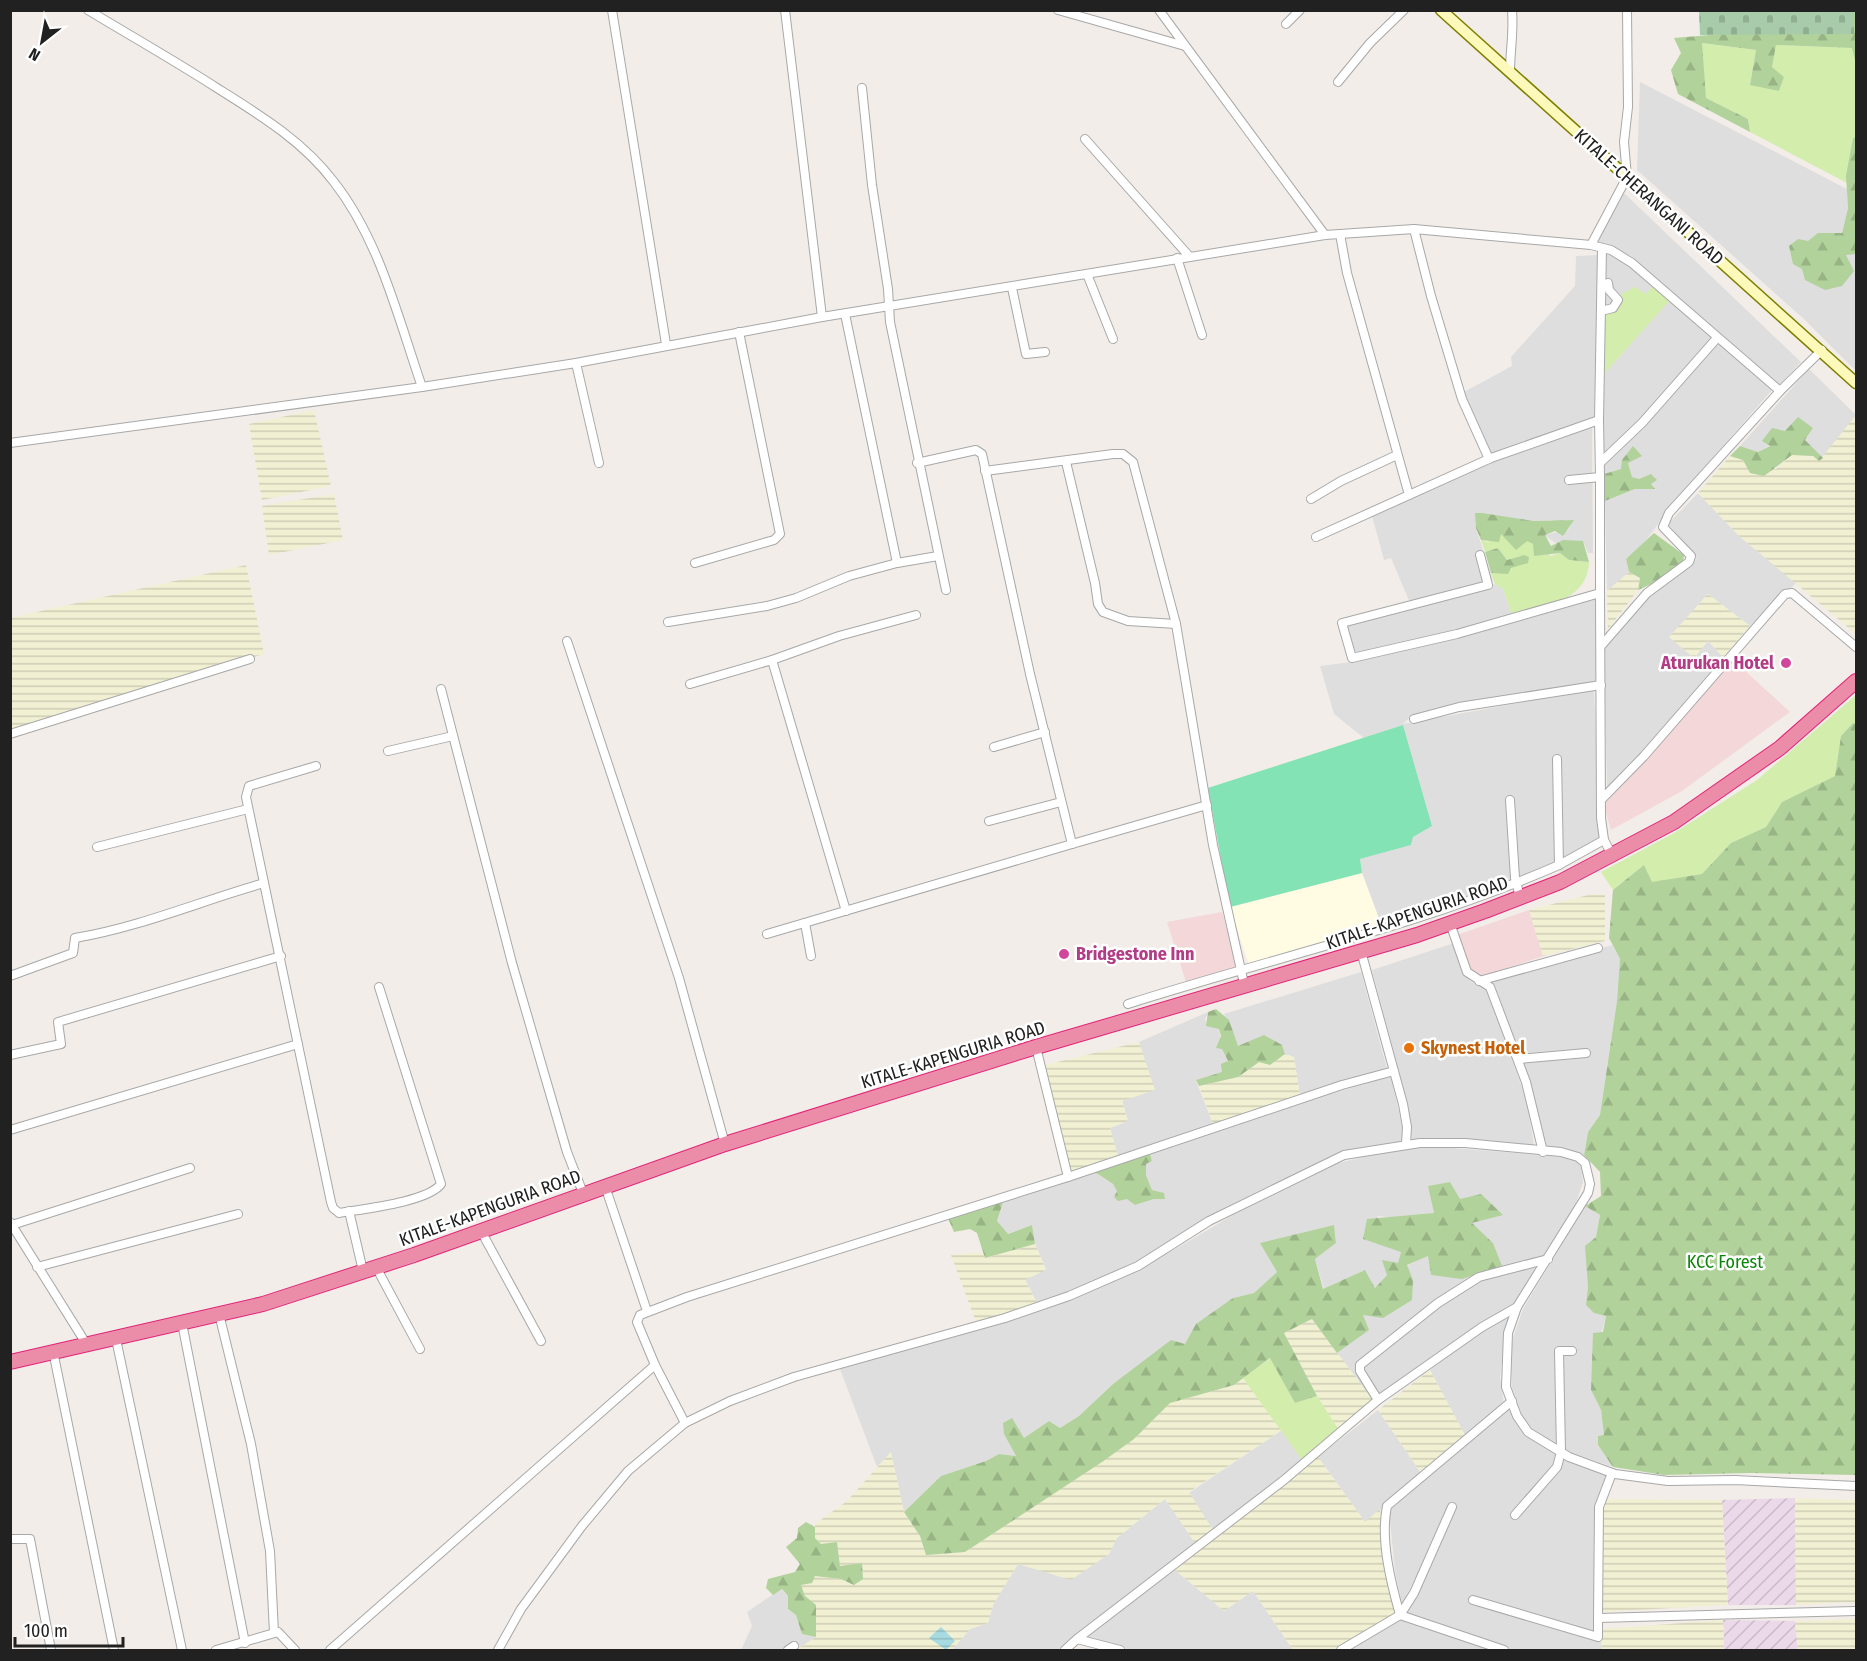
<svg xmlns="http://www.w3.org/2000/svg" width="1867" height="1661" viewBox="0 0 1867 1661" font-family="'Fira Sans Condensed',sans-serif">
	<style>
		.residential { fill: #dfdede }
		.commercial { fill: #f3d7d9 }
		.industrial { fill: url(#industrial-furrows) }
		.education { fill: #fffce3 }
		.farmland { fill: url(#farmland-rules) }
		.grass { fill: #d3edac }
		.forest { fill: url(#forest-firs) }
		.cemetery { fill: url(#cemetery-stones) }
		.pitch { fill: #83e3b4 }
		.water { fill: url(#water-rules) }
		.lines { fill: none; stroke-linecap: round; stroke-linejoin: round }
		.street-casing { stroke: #a8a8a8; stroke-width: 10 }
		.secondary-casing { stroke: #7f8000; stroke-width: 13 }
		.highway-casing { stroke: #e32278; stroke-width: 16 }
		.street { stroke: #fff; stroke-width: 8 }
		.secondary { stroke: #fcf9bb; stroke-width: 10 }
		.highway { stroke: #eb8da9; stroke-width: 14 }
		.hotel-dot { fill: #d1479c; stroke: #fff; stroke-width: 2 }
		.food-dot { fill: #e8710a; stroke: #fff; stroke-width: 2 }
		.labels { text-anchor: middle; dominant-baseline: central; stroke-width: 5; stroke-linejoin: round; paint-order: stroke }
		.street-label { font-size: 18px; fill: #212121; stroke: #fff }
		.hotel-label { font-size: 18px; font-weight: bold; fill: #b23c85; stroke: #fff; text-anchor: end }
		.food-label { font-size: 18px; font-weight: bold; fill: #c56008; stroke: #fff; text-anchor: start }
		.park-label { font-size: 18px; fill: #0a8707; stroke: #fff }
	</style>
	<defs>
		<pattern id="industrial-furrows" width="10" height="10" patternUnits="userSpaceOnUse" patternTransform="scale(1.5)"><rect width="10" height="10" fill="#ebd9ea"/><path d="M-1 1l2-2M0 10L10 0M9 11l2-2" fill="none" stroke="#c9bac8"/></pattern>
		<pattern id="farmland-rules" width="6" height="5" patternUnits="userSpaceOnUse" patternTransform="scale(1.5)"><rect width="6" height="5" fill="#f1f0d3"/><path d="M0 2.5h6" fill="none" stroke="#ceceb5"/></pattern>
		<pattern id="forest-firs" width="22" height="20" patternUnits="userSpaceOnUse" patternTransform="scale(1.5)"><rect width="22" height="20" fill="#b1d29b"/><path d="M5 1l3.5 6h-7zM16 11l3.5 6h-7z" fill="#98b485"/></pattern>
		<pattern id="cemetery-stones" width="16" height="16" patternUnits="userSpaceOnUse" patternTransform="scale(1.5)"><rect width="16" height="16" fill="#a8cca9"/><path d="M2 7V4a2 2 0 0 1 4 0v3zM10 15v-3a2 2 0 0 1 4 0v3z" fill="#90af91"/></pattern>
		<pattern id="water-rules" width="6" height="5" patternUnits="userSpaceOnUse" patternTransform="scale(1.5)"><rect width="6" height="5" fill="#a7dae1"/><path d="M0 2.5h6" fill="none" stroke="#8fbbc1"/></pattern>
	</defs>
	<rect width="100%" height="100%" fill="#f2ede8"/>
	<g class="residential">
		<polygon points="1640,82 1847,189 1848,208 1842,233 1802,269 1806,280 1846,254 1856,254 1856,371 1805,320 1637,170"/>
		<polygon points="1624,193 1801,362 1779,385 1723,340 1630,255 1596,244"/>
		<polygon points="1605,252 1625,262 1653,286 1646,294 1621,295 1623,301 1604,314"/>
		<polygon points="1600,255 1594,418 1491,456 1464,392 1512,366 1511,357 1575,286 1576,256"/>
		<polygon points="1671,299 1713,339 1613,449 1604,454 1604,374"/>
		<polygon points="1718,343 1772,390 1675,501 1641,547 1626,559 1629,572 1607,591 1605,501 1635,489 1654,488 1651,484 1632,477 1628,463 1633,446 1621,469 1604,474 1603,464 1660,409"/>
		<polygon points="1809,369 1856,415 1823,458 1805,441 1813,428 1785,431 1770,445 1758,452 1740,446"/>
		<polygon points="1592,425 1593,553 1588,553 1583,541 1557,544 1544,535 1568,530 1573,520 1534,521 1476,513 1476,528 1493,581 1410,603 1391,558 1384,560 1372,516 1463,474"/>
		<polygon points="1698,493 1739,536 1796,583 1750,626 1708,594 1670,637 1694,658 1708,641 1723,657 1663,730 1607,788 1604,649 1646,599 1697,558 1668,524"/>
		<polygon points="1495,584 1503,589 1512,615 1428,638 1356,653 1346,625"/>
		<polygon points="1595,599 1599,683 1490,699 1409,718 1403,724 1594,689 1601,840 1563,860 1498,886 1381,924 1362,873 1360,859 1411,845 1413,837 1432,826 1403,725 1364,738 1334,714 1320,666 1351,662"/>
		<polygon points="1454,943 1470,981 1487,990 1527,1101 1534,1146 1412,1140 1408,1106 1372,970"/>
		<polygon points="1612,945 1620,959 1617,1001 1600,1115 1588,1132 1584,1155 1545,1147 1510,1028 1493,981"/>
		<polygon points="1361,972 1387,1069 1300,1096 1294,1057 1285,1054 1282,1045 1273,1041 1238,1046 1224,1014"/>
		<polygon points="1208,1012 1205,1020 1219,1029 1222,1049 1228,1062 1223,1072 1196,1081 1213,1124 1118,1156 1110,1128 1128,1121 1122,1100 1154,1090 1139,1042"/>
		<polygon points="1391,1076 1404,1135 1400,1142 1336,1154 1236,1204 1130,1265 1070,1292 1037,1303 1025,1279 1046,1269 1035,1244 1032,1225 1007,1234 997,1221 1004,1199 1095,1172 1113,1184 1135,1205 1154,1199 1164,1199 1152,1190 1146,1175 1146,1164 1152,1161 1150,1154 1308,1101"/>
		<polygon points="1427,1146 1566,1157 1581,1163 1583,1182 1575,1206 1548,1253 1510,1308 1464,1334 1373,1400 1337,1353 1368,1330 1363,1315 1413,1280 1407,1266 1428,1255 1493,1243 1472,1223 1450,1182 1429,1186 1434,1213 1396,1218 1377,1216 1401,1252 1398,1263 1375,1288 1365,1270 1324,1289 1315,1259 1336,1243 1334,1225 1261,1243 1277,1272 1254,1293 1233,1298 1185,1344 1136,1368 1113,1384 1079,1416 1060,1428 1049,1421 1024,1438 1004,1434 1016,1456 999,1454 986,1461 941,1476 904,1512 891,1452 877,1467 840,1369 1078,1297 1177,1248 1255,1202 1331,1165 1396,1149"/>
		<polygon points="1585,1206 1600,1215 1596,1237 1586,1246 1588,1287 1586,1305 1606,1316 1593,1364 1591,1390 1601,1410 1604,1435 1598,1445 1613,1467 1570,1452 1535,1432 1523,1418 1512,1388 1511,1344 1523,1309"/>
		<polygon points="1510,1315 1506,1329 1500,1377 1504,1405 1465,1435 1430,1370 1475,1336"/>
		<polygon points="1509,1407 1523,1434 1565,1459 1616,1478 1603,1499 1601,1650 1507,1650 1505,1645 1404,1614 1453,1514 1454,1503 1402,1604 1395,1571 1389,1511"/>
		<polygon points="1378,1410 1421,1473 1366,1523 1318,1457"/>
		<polygon points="1282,1430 1302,1460 1213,1530 1189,1493"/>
		<polygon points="1165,1499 1195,1543 1060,1650 952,1650 970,1629 988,1623 993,1605 1018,1564 1042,1570 1109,1554 1117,1538"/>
		<polygon points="1175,1570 1224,1611 1253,1591 1293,1650 1130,1650 1086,1637"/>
		<polygon points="781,1589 788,1596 788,1609 796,1615 802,1634 816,1637 796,1650 741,1650 752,1626 747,1612"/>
		<polygon points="1401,1618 1442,1634 1496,1650 1349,1650"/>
	</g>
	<g class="commercial">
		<polygon points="1732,659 1790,712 1682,791 1611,830 1604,805"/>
		<polygon points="1529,910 1543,956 1479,978 1466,967 1457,935"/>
		<polygon points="1222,912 1238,969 1186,982 1167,922"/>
	</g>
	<g class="industrial">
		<polygon points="1795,1498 1796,1605 1728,1605 1722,1500"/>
		<polygon points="1723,1620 1795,1621 1798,1650 1724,1650"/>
	</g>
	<polygon class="education" points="1362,873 1381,924 1249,966 1230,907"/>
	<g class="farmland">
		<polygon points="314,410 331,486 262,500 249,424"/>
		<polygon points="1856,415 1856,634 1739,536 1698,493 1730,456 1743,460 1746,466 1776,469 1792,455 1799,454 1806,457 1813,456 1819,461"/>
		<polygon points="334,494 343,540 269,555 262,506"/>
		<polygon points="246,565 264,654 11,732 10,618"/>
		<polygon points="1629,572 1640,578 1638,590 1608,629 1607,591"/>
		<polygon points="1708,594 1750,626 1723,657 1708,641 1694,658 1669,637"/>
		<polygon points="1592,894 1605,895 1605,941 1543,956 1529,910"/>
		<polygon points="1139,1042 1155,1090 1122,1101 1128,1121 1110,1128 1118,1156 1071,1171 1045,1065"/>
		<polygon points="1285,1054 1294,1057 1300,1096 1213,1124 1199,1086 1238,1077 1259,1062 1270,1065"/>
		<polygon points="1035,1244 1046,1270 1025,1280 1037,1303 976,1322 951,1255 981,1252 986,1258"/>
		<polygon points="1312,1319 1373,1400 1339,1430 1317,1396 1284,1333"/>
		<polygon points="1430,1370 1465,1435 1421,1473 1378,1410"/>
		<polygon points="1243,1378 1282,1430 1189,1492 1213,1530 1195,1543 1165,1499 1117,1538 1109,1554 1071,1580 1018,1564 993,1605 988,1623 970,1629 952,1650 796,1650 816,1637 816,1606 805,1596 800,1585 815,1576 841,1579 854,1585 863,1579 862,1563 840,1567 837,1542 821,1544 815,1538 815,1524 847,1501 891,1452 904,1512 920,1536 926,1554 965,1552 1134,1439 1170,1403 1234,1385"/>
		<polygon points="1318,1457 1365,1522 1380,1509 1383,1546 1396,1614 1333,1650 1293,1650 1253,1591 1224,1611 1175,1570"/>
		<polygon points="1795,1498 1856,1500 1856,1602 1796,1605"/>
		<polygon points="1603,1499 1722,1500 1728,1605 1600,1612"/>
		<polygon points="1856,1619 1856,1650 1798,1650 1795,1621"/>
		<polygon points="1723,1620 1724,1650 1601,1650 1602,1629"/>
	</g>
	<g class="grass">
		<polygon points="1701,43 1756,50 1750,84 1779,91 1784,77 1772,67 1776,45 1853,48 1856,65 1856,137 1853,138 1847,183 1750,132 1748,119 1706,98"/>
		<polygon points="1653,286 1671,299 1604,374 1604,314 1623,302 1621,294 1635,287 1646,294"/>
		<path d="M1501,533L1528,541L1551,556L1560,553L1569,560L1589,562C1588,602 1542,606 1512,615L1503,589L1495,584L1491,573C1506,575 1516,567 1524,555L1507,560L1498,548L1485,552L1481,540L1488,542Z"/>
		<polygon points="1856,695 1856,725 1852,724 1841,736 1835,776 1782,802 1766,827 1731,843 1702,874 1652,883 1644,865 1613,890 1601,872 1674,833 1757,780"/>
		<polygon points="1271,1358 1295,1403 1317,1396 1339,1430 1302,1460 1243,1378"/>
	</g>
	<g class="forest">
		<polygon points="1856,11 1856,65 1852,48 1776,45 1772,67 1784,77 1779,91 1750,85 1756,50 1702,43 1706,98 1748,119 1750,132 1678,94 1671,70 1681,53 1674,38 1722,34"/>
		<polygon points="1856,137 1856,254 1846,255 1854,271 1842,286 1825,290 1805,280 1802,269 1793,264 1789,246 1798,239 1808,241 1818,233 1842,233 1848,208 1846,176 1853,138"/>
		<polygon points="1798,417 1813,428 1805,440 1823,458 1819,461 1813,456 1792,455 1764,476 1750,473 1743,460 1730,456 1740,446 1758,452 1770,446 1762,441 1772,428 1785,431"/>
		<polygon points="1633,446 1642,456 1628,463 1632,477 1639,479 1651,474 1657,480 1651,484 1655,489 1635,489 1605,501 1604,474 1621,469 1622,460"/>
		<polygon points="1482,513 1534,521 1574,520 1563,536 1555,531 1545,535 1551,546 1563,540 1583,541 1589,562 1569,560 1560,553 1534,556 1533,544 1527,541 1516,550 1501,534 1499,542 1481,540 1476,528 1475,513"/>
		<polygon points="1654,533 1684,555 1683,562 1658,581 1638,590 1640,578 1629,572 1626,559"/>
		<polygon points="1498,548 1507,560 1524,555 1529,557 1528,563 1511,568 1508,574 1491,573 1485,552"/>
		<polygon points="1853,723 1856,725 1856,1475 1750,1473 1664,1475 1613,1467 1598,1445 1598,1436 1604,1435 1601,1410 1591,1390 1593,1333 1603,1332 1606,1316 1594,1313 1586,1305 1588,1287 1585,1246 1596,1237 1600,1215 1585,1206 1601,1196 1600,1172 1584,1155 1588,1132 1600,1115 1617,1001 1620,959 1609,938 1613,890 1644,865 1652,882 1702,874 1731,843 1766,827 1782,802 1835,776 1841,736"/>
		<polygon points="1216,1009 1229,1020 1238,1046 1264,1035 1282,1045 1285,1054 1270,1065 1259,1062 1238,1077 1199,1086 1196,1080 1222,1072 1221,1064 1228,1061 1222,1049 1216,1048 1221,1036 1219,1029 1206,1026 1208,1012"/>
		<polygon points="1150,1154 1152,1161 1146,1164 1146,1175 1152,1190 1164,1193 1165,1199 1154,1199 1135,1205 1127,1199 1118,1201 1114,1197 1117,1191 1113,1184 1095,1172"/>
		<polygon points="1450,1182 1460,1199 1481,1194 1503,1215 1472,1223 1493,1243 1502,1266 1462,1279 1431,1275 1428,1256 1407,1265 1413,1280 1412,1300 1383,1318 1363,1315 1369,1330 1337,1353 1312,1319 1284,1333 1317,1396 1295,1403 1270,1358 1234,1385 1170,1403 1134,1439 1102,1462 965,1552 926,1555 920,1536 904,1512 941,1476 986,1461 999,1454 1016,1456 1004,1434 1003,1423 1012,1418 1024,1438 1049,1421 1060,1428 1079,1416 1113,1384 1171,1340 1185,1344 1196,1324 1233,1298 1254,1293 1277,1272 1260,1243 1334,1225 1336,1243 1315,1259 1323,1289 1365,1270 1375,1288 1387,1275 1382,1260 1398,1263 1401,1252 1363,1239 1367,1219 1434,1213 1428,1186"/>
		<polygon points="1004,1199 997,1221 1008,1234 1032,1225 1035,1244 985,1258 977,1233 970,1229 954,1232 948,1218"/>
		<polygon points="806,1522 815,1527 815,1538 821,1544 837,1542 840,1566 862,1563 863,1579 854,1585 841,1579 815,1576 812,1583 801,1585 805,1596 816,1605 816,1637 802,1634 796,1615 788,1609 788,1596 782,1589 773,1595 766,1588 768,1579 795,1572 800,1564 786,1547 797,1538 798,1528"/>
	</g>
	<polygon class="cemetery" points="1699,11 1854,11 1854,34 1700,35"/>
	<polygon class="pitch" points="1403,725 1432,826 1413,837 1411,845 1360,859 1362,873 1230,907 1208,788"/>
	<polygon class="water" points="941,1627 955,1641 946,1650 929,1638"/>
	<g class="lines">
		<g class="street-casing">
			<g id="street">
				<path d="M88,10C131,36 175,61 217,88C260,115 303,141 334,182C380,241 398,318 422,387"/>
				<polyline points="612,10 666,344"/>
				<polyline points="785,10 822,317"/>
				<polyline points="1058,10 1185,46"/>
				<polyline points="1159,10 1325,235"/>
				<polyline points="1286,24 1300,10"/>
				<path d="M1510,72C1510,51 1514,32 1512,10"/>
				<polyline points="1338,82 1370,43 1404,10"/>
				<polyline points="862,88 872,185 888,289 890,322 946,590"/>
				<polyline points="1085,139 1189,256"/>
				<polyline points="1414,229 1431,296 1462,399 1489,459"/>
				<polyline points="1340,234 1347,273 1409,495"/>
				<polyline points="1591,245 1627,177 1624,142 1628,107 1627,10"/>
				<polyline points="1177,258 1202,335"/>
				<polyline points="1087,274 1113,339"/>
				<polyline points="1012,288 1026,354 1045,352"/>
				<polyline points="1601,311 1613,308 1618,300 1609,290 1608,283"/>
				<polyline points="845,314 897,563 938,556"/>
				<polyline points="576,363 599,463"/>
				<polyline points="1599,420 1602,248"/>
				<polyline points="10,443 422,387 576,363 822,317 1325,235 1414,229 1591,245 1611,250 1632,263 1780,391"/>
				<polyline points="1066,462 1095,583 1098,604 1103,612 1128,621 1176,624"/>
				<polyline points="1600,463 1642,423 1717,338"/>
				<polyline points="985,471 1113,454 1123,454 1133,462 1176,624 1213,845 1245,988"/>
				<polyline points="1600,477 1600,593"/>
				<polyline points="1311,499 1341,481 1397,455"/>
				<polyline points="1316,537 1491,458 1599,420 1600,477 1569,480"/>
				<polyline points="1480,555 1488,585 1342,623 1352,658 1457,634 1600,593 1601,818 1604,840 1612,855"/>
				<polyline points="695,563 774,540 780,534 739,332"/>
				<polyline points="668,622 767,606 796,598 849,576 897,563"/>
				<polyline points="567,641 679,978 725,1144"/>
				<polyline points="1601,646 1647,593 1689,562 1691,556 1663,527 1669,513 1780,391 1822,350"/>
				<polyline points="690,684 772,660"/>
				<polyline points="441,689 512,963 567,1152 583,1193"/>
				<polyline points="1414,719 1459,707 1601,685"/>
				<polyline points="10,734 250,659"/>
				<polyline points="994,747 1045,732"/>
				<polyline points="388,751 453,736"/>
				<polyline points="1557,759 1559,865 1604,840"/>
				<path d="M316,766L249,786L246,797L331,1202L333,1208L339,1213C362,1209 428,1202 441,1184L379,987"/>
				<polyline points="1510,800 1515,878 1520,897"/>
				<polyline points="1601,800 1644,756 1785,594 1792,593 1856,647"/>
				<polyline points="989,821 1061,802"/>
				<polyline points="1072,844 1207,805"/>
				<polyline points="97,847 248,809"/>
				<polyline points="846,911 772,660 839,636 916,615"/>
				<polyline points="805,923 811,956"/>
				<polyline points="1450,923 1467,972 1490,987 1526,1082 1543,1152"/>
				<polyline points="767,934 1072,844 1030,674 982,454 976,450 917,463"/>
				<polyline points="1361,951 1403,1104 1407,1127 1406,1144"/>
				<path d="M10,976L73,953L75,938C140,927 201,901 264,883"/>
				<polyline points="1479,981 1598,948"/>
				<path d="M1128,1004C1272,958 1420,926 1559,865"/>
				<polyline points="10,1055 61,1044 58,1022 281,956"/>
				<polyline points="1519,1059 1586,1053"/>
				<polyline points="10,1130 298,1044"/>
				<polyline points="1068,1177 1342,1085 1394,1071"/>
				<polyline points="605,1186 647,1311"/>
				<polyline points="349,1211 363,1271"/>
				<polyline points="10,1222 87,1345"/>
				<polyline points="12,1225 190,1168"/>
				<polyline points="481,1231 541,1341"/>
				<polyline points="37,1267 238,1214"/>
				<polyline points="376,1267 420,1349"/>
				<polyline points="219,1314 251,1444 270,1551 274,1633"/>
				<polyline points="182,1323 245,1643"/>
				<polyline points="116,1339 182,1650"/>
				<polyline points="53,1351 114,1650"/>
				<polyline points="1378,1400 1360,1371 1360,1365 1438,1303 1479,1277 1548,1259"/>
				<polyline points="685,1423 655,1365 637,1322 640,1315 687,1297 1068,1177 1036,1047"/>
				<polyline points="1515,1515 1557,1467 1561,1452 1559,1351 1572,1351"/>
				<polyline points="10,1539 30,1539 51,1650"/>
				<polyline points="1473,1600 1598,1637 1598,1618 1856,1611"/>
				<path d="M1400,1615C1391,1583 1380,1540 1387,1506L1512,1401"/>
				<polyline points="1400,1615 1504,1650"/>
				<polyline points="1598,1618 1599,1507 1612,1473"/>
				<polyline points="1077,1639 1284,1480 1378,1400 1482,1327 1517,1307"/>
				<polyline points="216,1650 278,1632 295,1650"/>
				<polyline points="330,1650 655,1365"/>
				<polyline points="498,1650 521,1609 582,1526 628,1471 685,1423 730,1401 794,1377 1005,1318 1069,1296 1138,1266 1209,1221 1344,1155 1420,1143 1465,1143 1561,1152 1578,1157 1585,1163 1590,1184 1588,1193 1517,1307 1508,1333 1506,1387 1517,1416 1528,1432 1569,1457 1615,1474 1668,1481 1735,1480 1856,1486"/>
				<polyline points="788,1650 794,1646"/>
				<polyline points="1065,1650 1077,1639 1120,1650"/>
				<polyline points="1341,1650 1400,1615 1414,1593 1452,1507"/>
			</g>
		</g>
		<g class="secondary-casing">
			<polyline id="secondary" points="1441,10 1856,383"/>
		</g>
		<g class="highway-casing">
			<polyline id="highway" points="10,1362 263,1304 414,1255 725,1144 1036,1047 1417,935 1485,911 1560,882 1674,822 1780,748 1856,681"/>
		</g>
		<use href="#street" class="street"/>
		<use href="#secondary" class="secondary"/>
		<use href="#highway" class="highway"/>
	</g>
	<g class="hotel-dot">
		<circle cx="1786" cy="663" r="6"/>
		<circle cx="1064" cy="954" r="6"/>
	</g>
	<circle class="food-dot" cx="1409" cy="1048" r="6"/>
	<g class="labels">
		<g class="street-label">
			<text transform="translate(1649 197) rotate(42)">KITALE-CHERANGANI ROAD</text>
			<text transform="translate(1417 913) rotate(-19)">KITALE-KAPENGURIA ROAD</text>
			<text transform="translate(953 1055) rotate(-17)">KITALE-KAPENGURIA ROAD</text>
			<text transform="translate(490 1208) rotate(-20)">KITALE-KAPENGURIA ROAD</text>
		</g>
		<g class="hotel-label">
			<text x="1774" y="663">Aturukan Hotel</text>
			<text x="1076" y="954" text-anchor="start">Bridgestone Inn</text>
		</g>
		<g class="food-label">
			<text x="1421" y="1048">Skynest Hotel</text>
		</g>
		<g class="park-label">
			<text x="1725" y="1262">KCC Forest</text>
		</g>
	</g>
	<rect width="1867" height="1661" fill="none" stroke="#212121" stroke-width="24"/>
	<g transform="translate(42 42) rotate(211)" stroke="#ffffff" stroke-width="4.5" paint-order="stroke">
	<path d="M0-4.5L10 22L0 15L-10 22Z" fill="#212121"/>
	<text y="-9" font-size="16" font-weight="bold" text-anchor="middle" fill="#212121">N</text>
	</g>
	<path d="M15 1637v9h108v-9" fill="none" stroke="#212121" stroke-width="3"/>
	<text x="24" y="1637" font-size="18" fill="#212121" stroke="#ffffff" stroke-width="4.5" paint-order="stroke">100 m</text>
</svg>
